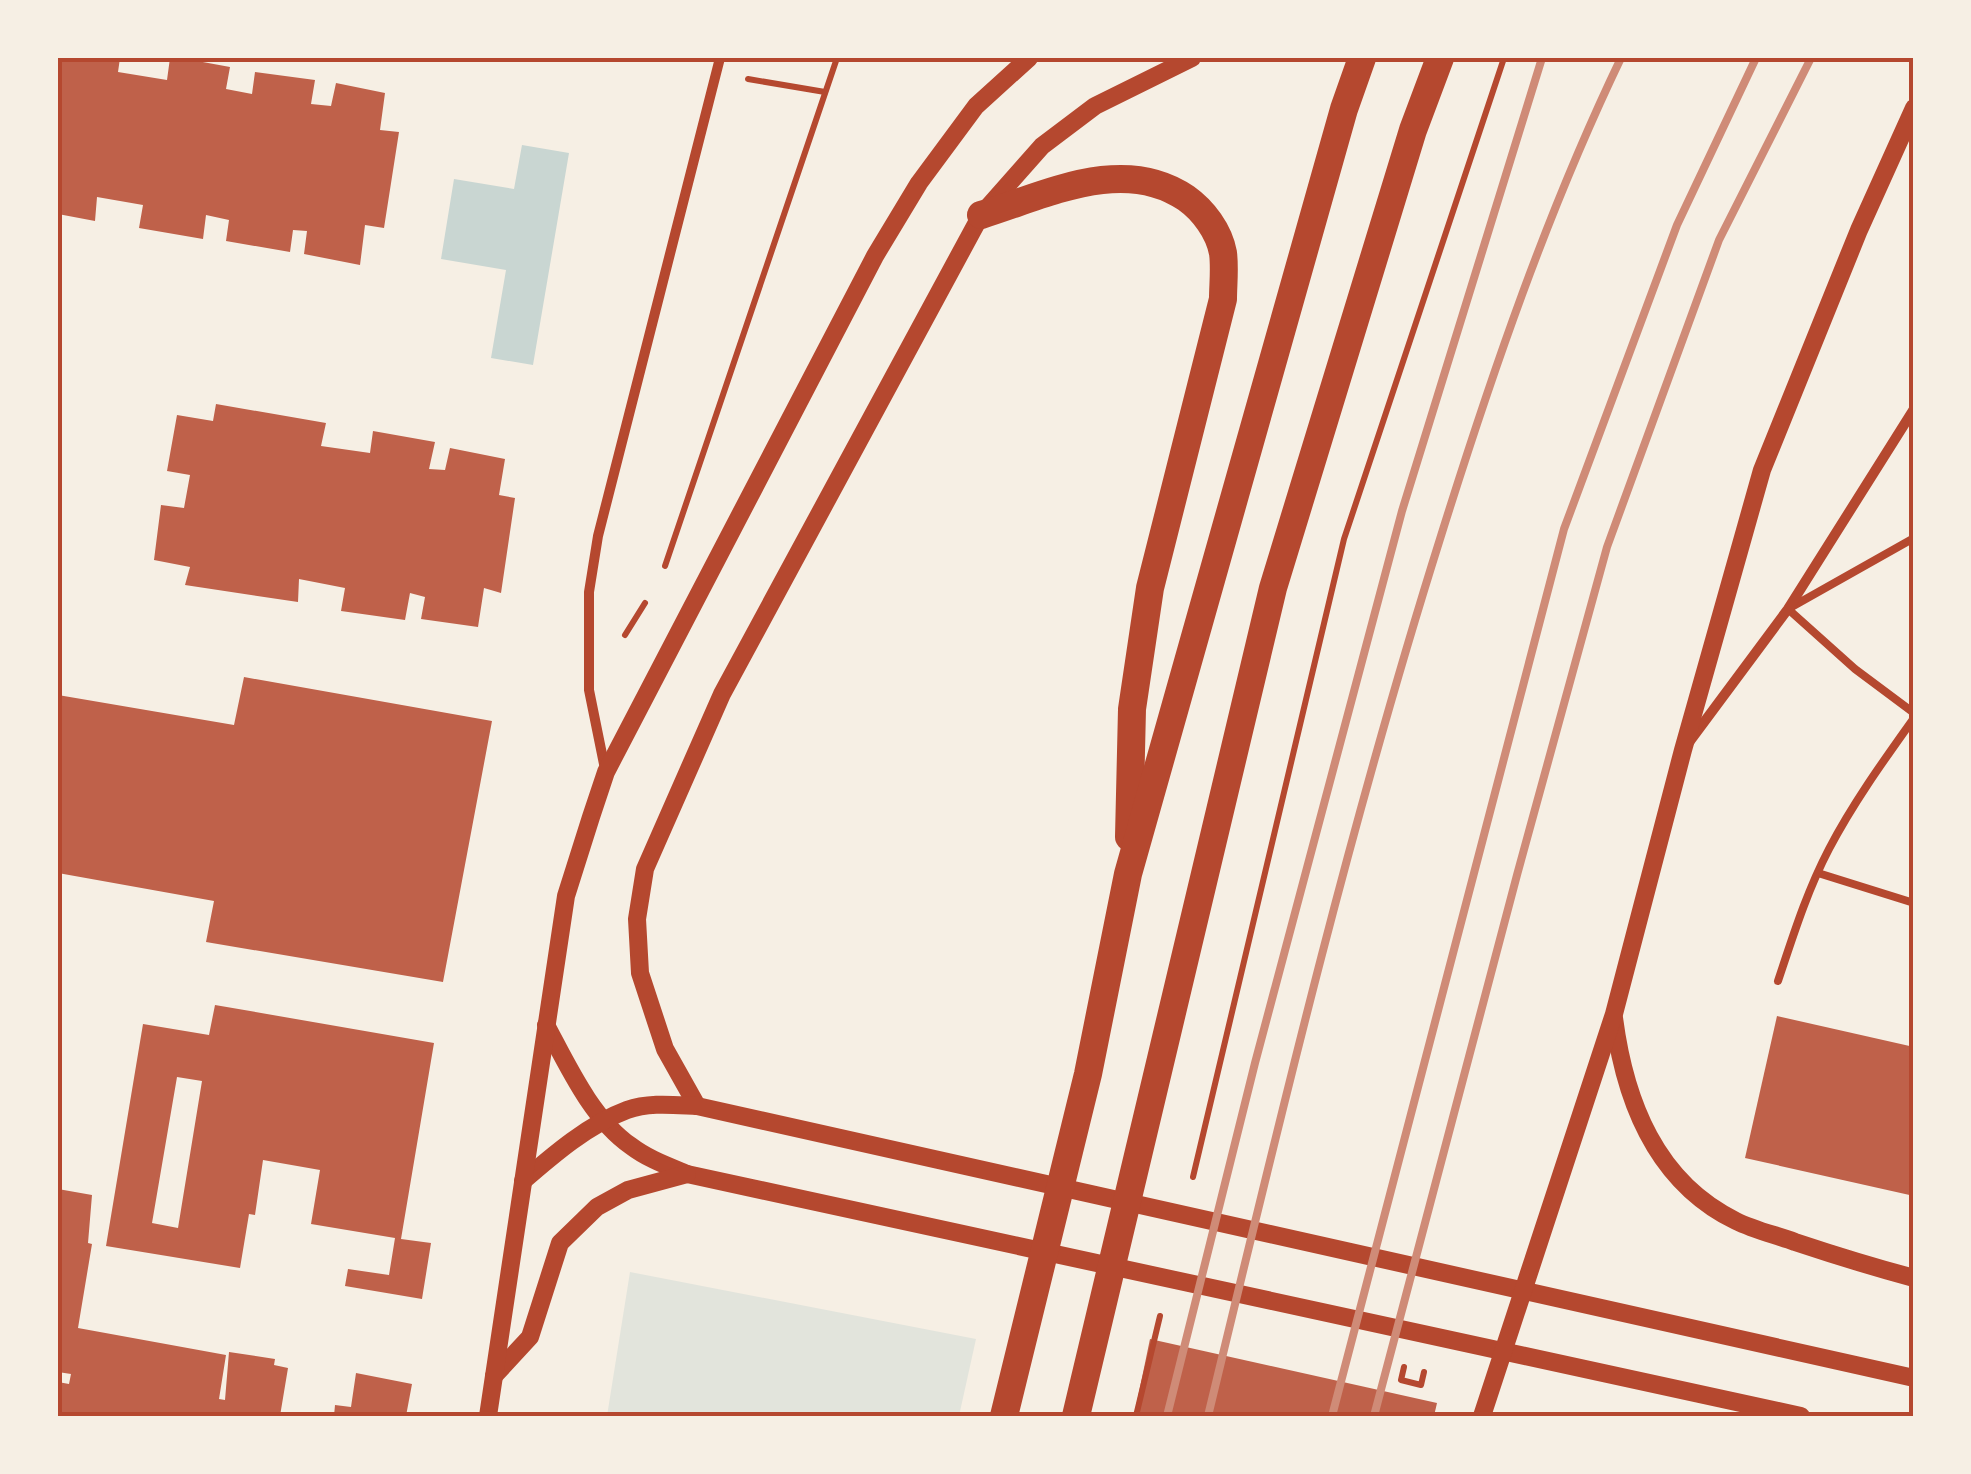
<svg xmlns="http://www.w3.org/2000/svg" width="1971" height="1474" viewBox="0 0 1971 1474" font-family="Commissioner,sans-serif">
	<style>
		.green { fill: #e2e4dc }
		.water { fill: #c9d6d2 }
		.building { fill: #bf614a; fill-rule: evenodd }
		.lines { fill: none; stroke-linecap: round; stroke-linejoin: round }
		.path { stroke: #b5482f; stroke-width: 6 }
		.service { stroke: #b5482f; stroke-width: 8 }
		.minor { stroke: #b5482f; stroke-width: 10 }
		.tertiary { stroke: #b5482f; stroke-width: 18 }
		.trunk { stroke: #b5482f; stroke-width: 28 }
		.rail { stroke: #cf8b77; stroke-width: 8 }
		.neatline { fill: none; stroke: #b5482f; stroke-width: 4 }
	</style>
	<rect width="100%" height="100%" fill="#f6efe4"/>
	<polygon class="green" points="630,1272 976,1339 959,1416 607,1416"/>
	<polygon class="water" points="522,145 569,153 533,365 491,358 506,270 441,259 454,179 514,189"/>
	<g class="building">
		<polygon points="58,58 120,58 118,72 167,80 170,58 181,58 230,67 226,89 252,94 255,72 315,80 311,104 331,106 336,83 385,93 380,130 399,132 384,228 365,225 360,265 304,254 307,231 293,230 290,252 226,241 229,220 206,215 203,239 139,228 143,205 97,197 95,221 58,214"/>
		<polygon points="216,404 326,423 321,446 370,453 373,431 435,442 429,469 445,470 450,448 505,459 499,495 515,498 501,593 484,588 478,627 421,619 425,597 410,593 405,620 341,611 345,588 299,579 298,602 185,585 190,567 154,560 161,505 184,508 190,475 167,471 177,415 213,421"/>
		<polygon points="244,677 492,721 443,982 206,942 214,901 58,873 58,695 234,725"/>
		<path d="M215,1005L434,1043L401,1239L431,1243L422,1299L345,1286L348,1269L389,1275L395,1238L311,1224L320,1170L263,1160L255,1215L249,1214L240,1268L106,1246L143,1024L209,1035ZM177,1077L202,1081L178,1228L152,1223Z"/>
		<polygon points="1777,1016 1914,1047 1914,1196 1745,1158"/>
		<polygon points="58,1189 92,1195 88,1243 92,1244 78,1328 226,1355 219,1399 225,1400 229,1352 275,1359 274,1365 288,1368 280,1416 58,1416 58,1382 69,1384 71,1374 58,1372"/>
		<polygon points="1150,1339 1437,1403 1434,1416 1134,1416"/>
		<polygon points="356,1373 412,1384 406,1416 334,1416 335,1405 351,1407"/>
	</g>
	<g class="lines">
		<g class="path">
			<polyline points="748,79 825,92"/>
			<polyline points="665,566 837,58"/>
			<polyline points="625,635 645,603"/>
			<polyline points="1193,1177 1344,539 1504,58"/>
			<polyline points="1404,1367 1401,1380 1421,1385 1424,1372"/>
			<polyline points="1136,1416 1160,1316"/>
		</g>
		<g class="service">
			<polyline points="1914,538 1788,609 1855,669 1914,713"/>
			<polyline points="1818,873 1914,903"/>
			<path d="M1778,981C1793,936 1807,891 1829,849C1853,803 1884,760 1914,718"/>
		</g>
		<g class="minor">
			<polyline points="1690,741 1788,609 1914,409"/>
			<polyline points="605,769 589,690 589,592 598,536 720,58"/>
		</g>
		<g class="tertiary">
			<path d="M1614,1018C1625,1102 1656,1182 1736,1221C1754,1230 1776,1235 1795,1242C1834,1255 1873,1267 1914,1278"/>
			<path d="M546,1025C568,1066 592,1119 631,1146C648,1159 668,1166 687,1174L1801,1416"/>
			<polyline points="697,1106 665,1049 640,973 637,919 645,869 722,694 981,215 1042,146 1095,106 1192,58"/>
			<path d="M523,1181C553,1155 589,1124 627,1110C649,1102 674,1105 697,1106L1914,1378"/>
			<polyline points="494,1376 530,1337 560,1243 597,1207 628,1190 687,1174"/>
			<polyline points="488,1416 566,896 591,817 606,772 875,256 919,183 976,106 1029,58"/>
			<polyline points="1482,1416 1614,1014 1683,750 1762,470 1859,230 1914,108"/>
		</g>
		<g class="trunk">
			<path d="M981,215C1046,195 1123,155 1186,198C1203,210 1219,231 1223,253C1225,268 1223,285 1223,299L1150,588L1132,709L1129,837"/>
			<polyline points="1004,1416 1088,1074 1128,874 1344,109 1362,58"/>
			<polyline points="1076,1416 1273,588 1413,130 1440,58"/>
		</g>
		<g class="rail">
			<polyline points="1167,1416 1255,1063 1402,511 1542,58"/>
			<path d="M1208,1416C1279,1122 1349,828 1440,539C1491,376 1547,212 1621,58"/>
			<polyline points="1332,1416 1564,529 1677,225 1756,58"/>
			<polyline points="1374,1416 1517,875 1607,547 1719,240 1811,58"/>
		</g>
	</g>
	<rect width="1971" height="1474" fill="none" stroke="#f6efe4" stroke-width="120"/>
	<rect x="60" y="60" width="1851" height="1354" class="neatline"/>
</svg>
